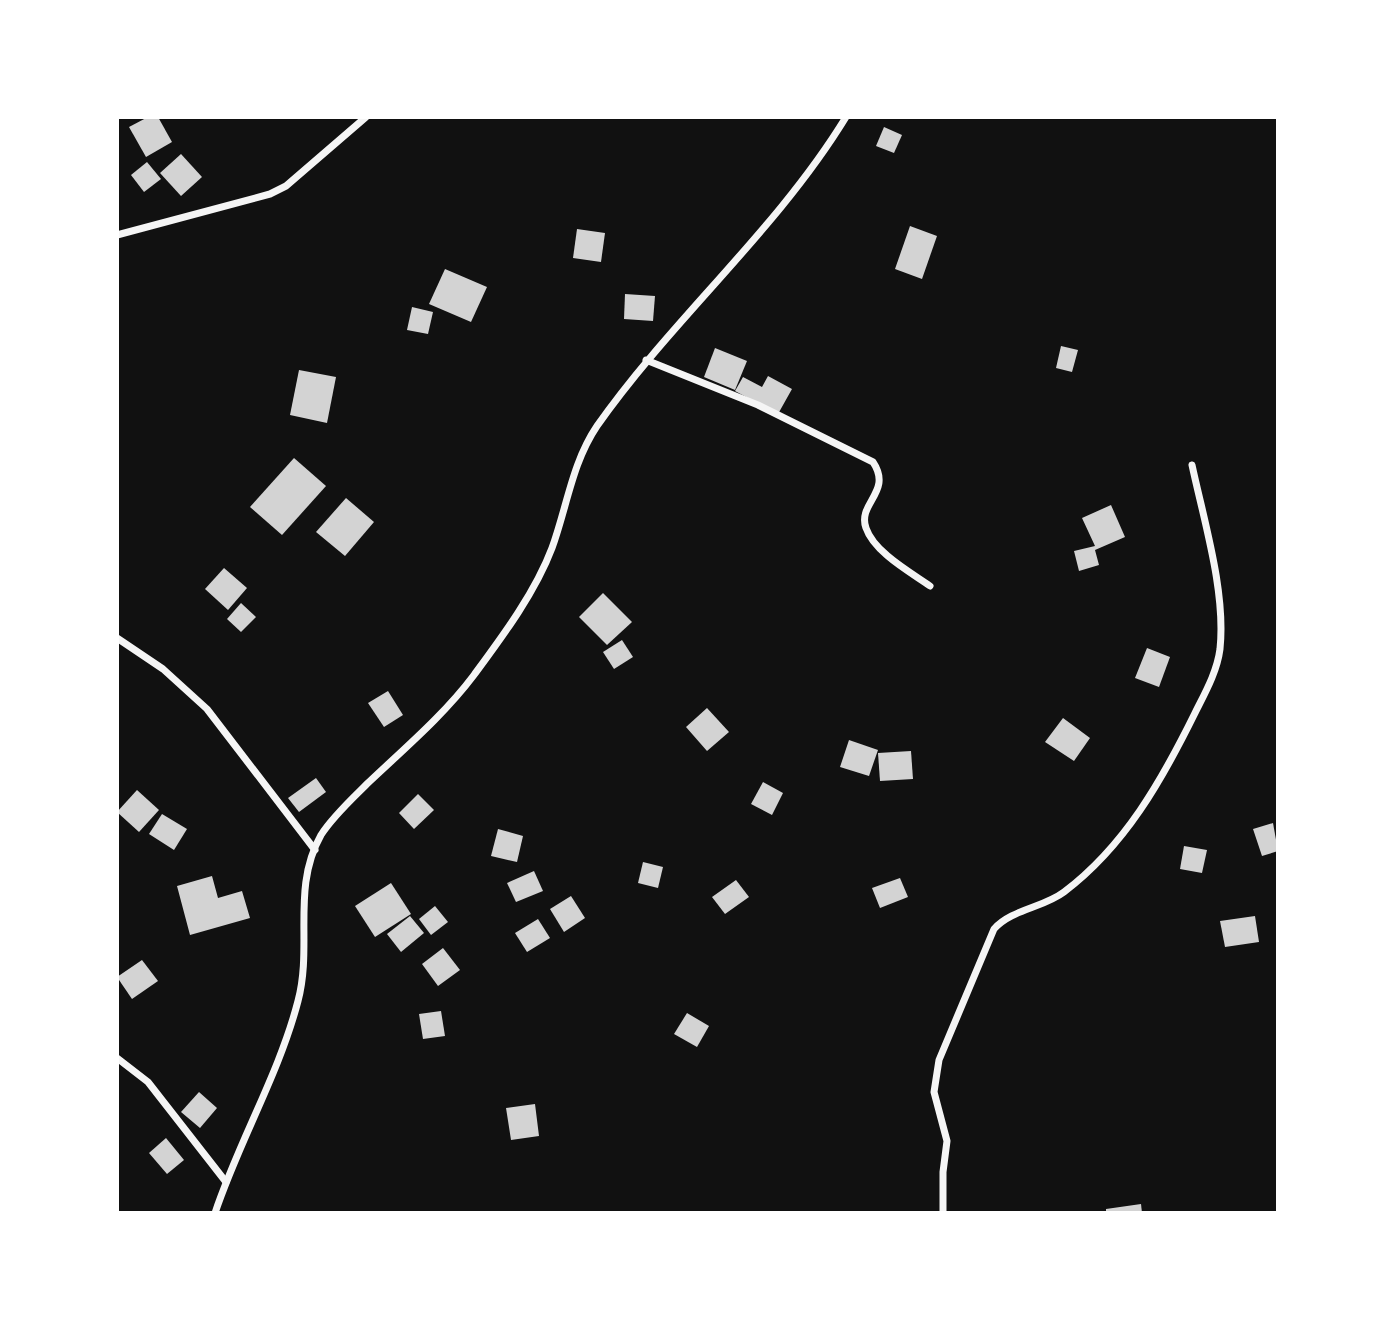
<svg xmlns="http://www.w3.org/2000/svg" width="1395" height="1330" viewBox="0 0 1395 1330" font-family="'Asap Condensed',sans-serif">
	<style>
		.building { fill: #d3d3d3 }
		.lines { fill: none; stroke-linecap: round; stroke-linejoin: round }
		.minor { stroke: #f5f5f5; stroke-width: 7 }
	</style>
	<rect width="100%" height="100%" fill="#111"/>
	<g class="building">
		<polygon points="148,117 158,117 172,142 146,157 129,127"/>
		<polygon points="884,127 902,135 894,153 876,146"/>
		<polygon points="181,154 202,177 181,196 160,173"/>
		<polygon points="147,162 161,179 144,192 131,175"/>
		<polygon points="910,226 937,236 922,279 895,269"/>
		<polygon points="577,229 605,233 601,262 573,258"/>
		<polygon points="445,269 487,287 471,322 429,304"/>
		<polygon points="625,294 655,296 653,321 624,319"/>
		<polygon points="412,307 433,312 428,334 407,330"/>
		<polygon points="1061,346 1078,350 1072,372 1056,368"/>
		<polygon points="715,348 747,361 735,390 704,377"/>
		<polygon points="299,370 336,377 327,423 290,415"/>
		<polygon points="768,376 792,389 778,414 735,391 743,377 762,387"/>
		<polygon points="294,458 326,486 282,535 250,507"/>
		<polygon points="346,498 374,522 345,556 316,532"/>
		<polygon points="1111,505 1125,537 1095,550 1099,565 1079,571 1074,551 1095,546 1082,518"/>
		<polygon points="224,568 247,588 228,610 205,589"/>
		<polygon points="603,593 632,622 607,645 579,617"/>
		<polygon points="241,603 256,617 241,632 227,619"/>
		<polygon points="622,640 633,657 614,669 603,652"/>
		<polygon points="1147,648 1170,657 1159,687 1135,678"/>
		<polygon points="388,691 403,715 384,727 368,703"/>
		<polygon points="707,708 729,732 707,751 686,727"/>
		<polygon points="1063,718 1090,738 1074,761 1045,742"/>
		<polygon points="849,740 878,750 869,776 840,767"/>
		<polygon points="911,751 913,779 880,781 878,753"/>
		<polygon points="316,778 326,792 299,812 288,798"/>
		<polygon points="763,782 783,793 772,815 751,804"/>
		<polygon points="137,790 159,810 139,832 117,812"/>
		<polygon points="418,794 434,810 414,829 399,813"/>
		<polygon points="162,814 187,829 174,850 149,834"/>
		<polygon points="1273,823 1278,851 1262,856 1253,829"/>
		<polygon points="498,829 523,836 517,862 491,856"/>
		<polygon points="1184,846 1207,850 1202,873 1180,869"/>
		<polygon points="643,862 663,867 658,888 638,883"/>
		<polygon points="534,871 543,891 516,902 507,883"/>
		<polygon points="212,876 218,898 242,891 250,918 190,935 177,886"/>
		<polygon points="900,878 908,897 880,908 872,888"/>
		<polygon points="736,880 749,897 725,914 712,897"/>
		<polygon points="391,883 411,914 375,937 355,906"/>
		<polygon points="571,896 585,918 564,932 550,909"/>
		<polygon points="435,906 448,922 431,935 419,919"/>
		<polygon points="410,916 424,933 401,952 387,934"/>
		<polygon points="1255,916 1259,942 1225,947 1220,921"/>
		<polygon points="538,919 550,938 527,952 515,933"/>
		<polygon points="443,948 460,970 438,986 422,964"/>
		<polygon points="142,960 158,981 132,999 117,977"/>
		<polygon points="441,1011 445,1036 423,1039 419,1014"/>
		<polygon points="687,1013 709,1026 697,1047 674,1034"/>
		<polygon points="199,1092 217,1108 200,1128 181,1112"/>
		<polygon points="535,1104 539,1136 511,1140 506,1108"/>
		<polygon points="166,1138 184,1160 167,1174 149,1153"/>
		<polygon points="1141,1204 1142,1213 1106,1213 1106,1209"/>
	</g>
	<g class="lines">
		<g class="minor">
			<polyline points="117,235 270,194 286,186 366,117"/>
			<path d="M646,360L758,405L873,462C893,492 857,503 866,528C874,552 910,572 930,586"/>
			<polyline points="117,638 163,669 207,709 315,850"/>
			<polyline points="117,1058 148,1082 226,1182"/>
			<path d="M215,1213C239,1141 279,1074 298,1001C313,945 291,888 321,835C333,816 353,798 369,782C405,748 444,715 474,675C502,637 535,593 552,548C567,507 572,463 597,426C673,318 777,230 846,117"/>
			<path d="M943,1213V1172L947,1141L934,1092L939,1060L994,929C1012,909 1043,908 1064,892C1125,846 1162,780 1195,713C1205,693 1217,672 1220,649C1226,592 1204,521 1192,465"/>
		</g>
	</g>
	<rect width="1395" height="1330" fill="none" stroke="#ffffff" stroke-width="238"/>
</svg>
